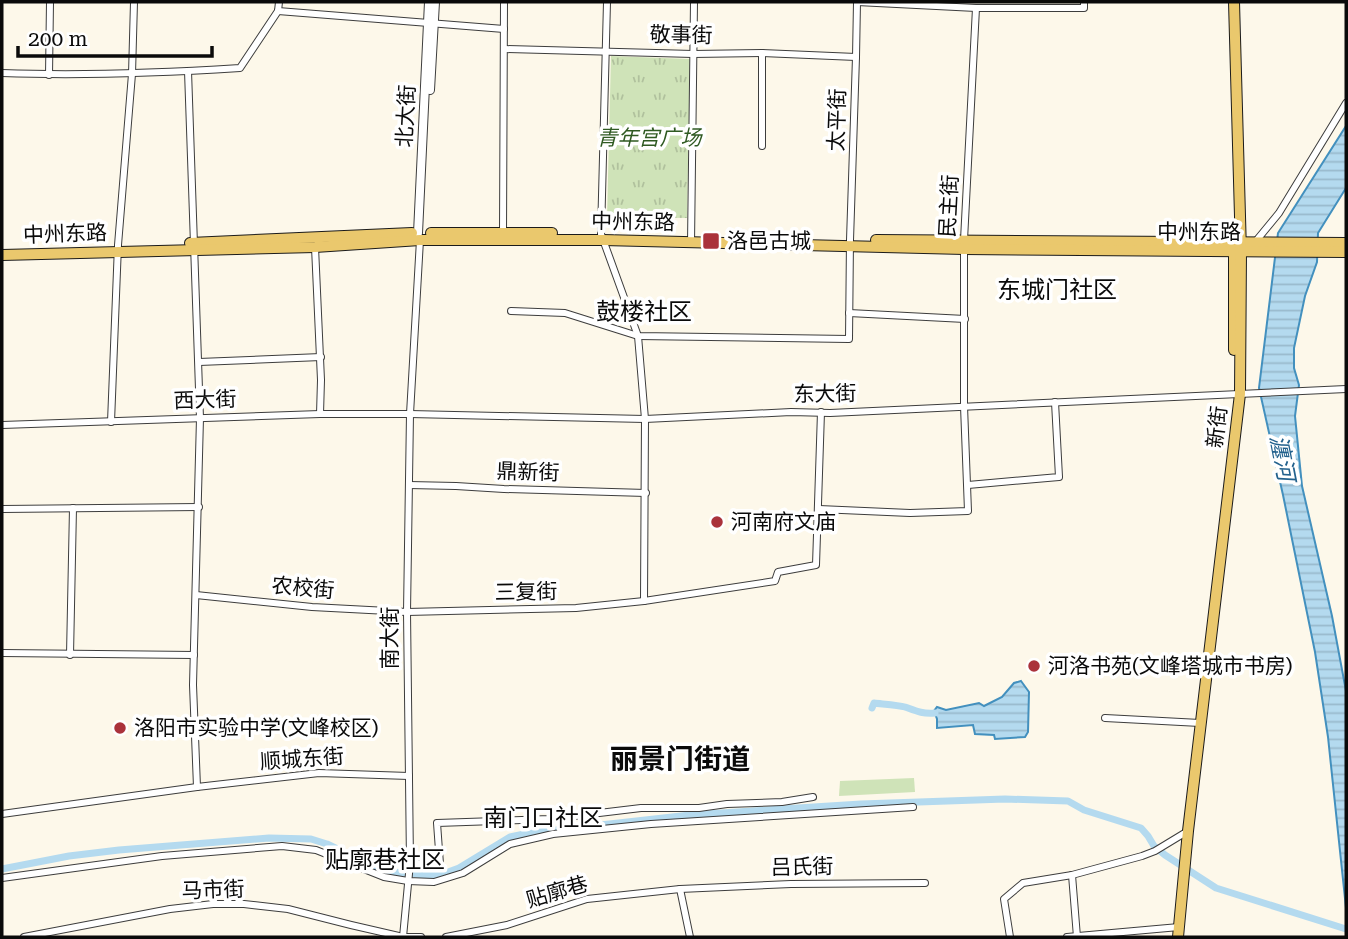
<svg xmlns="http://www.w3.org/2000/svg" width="1348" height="939" viewBox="0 0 1348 939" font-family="'Roboto Serif','Noto Sans SC',serif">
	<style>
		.grass { fill: #cfe3b8 }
		.park { fill: url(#park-tufts) }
		.water { fill: url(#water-rules); stroke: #4390be; stroke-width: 2 }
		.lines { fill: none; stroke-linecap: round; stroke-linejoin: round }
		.canal { stroke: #b4daef; stroke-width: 7 }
		.minor-casing { stroke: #3d3d3d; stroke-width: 8 }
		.tertiary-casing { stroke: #3d3d3d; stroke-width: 10 }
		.primary-casing { stroke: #1b1b1b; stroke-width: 12 }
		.minor { stroke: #fff; stroke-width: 6 }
		.tertiary { stroke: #fff; stroke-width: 8 }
		.primary { stroke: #eac86d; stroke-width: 10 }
		.poi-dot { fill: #aa323b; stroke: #fff; stroke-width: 2.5 }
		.labels { text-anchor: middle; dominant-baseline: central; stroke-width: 7; stroke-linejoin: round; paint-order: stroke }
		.street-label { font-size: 21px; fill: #0a0a0a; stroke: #fff }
		.park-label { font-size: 21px; font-style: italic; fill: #2f5a22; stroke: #fff }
		.poi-label { font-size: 21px; fill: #0a0a0a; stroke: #fff; text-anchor: start }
		.water-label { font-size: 23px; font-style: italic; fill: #22618d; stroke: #fff }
		.quarter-label { font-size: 24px; fill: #0a0a0a; stroke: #fff }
		.district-label { font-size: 28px; font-weight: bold; fill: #0a0a0a; stroke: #fff }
	</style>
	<defs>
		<pattern id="park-tufts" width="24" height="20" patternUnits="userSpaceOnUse" patternTransform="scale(1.75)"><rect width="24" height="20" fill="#cfe3b8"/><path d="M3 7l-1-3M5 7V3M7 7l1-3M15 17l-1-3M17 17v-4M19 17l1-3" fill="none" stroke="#b0c19d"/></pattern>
		<pattern id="water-rules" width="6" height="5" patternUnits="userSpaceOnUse" patternTransform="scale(1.75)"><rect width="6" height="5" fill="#b4daef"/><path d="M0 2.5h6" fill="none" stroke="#99bacc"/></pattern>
	</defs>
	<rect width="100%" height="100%" fill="#fdf8ea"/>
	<polygon class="grass" points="914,778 915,792 839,796 840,781"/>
	<polygon class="park" points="611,56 690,59 687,218 607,217"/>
	<g class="water">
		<polygon points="1346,126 1346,188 1318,233 1317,262 1305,296 1294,348 1294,368 1299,385 1295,416 1302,486 1332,616 1346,691 1346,908 1328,737 1315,652 1283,495 1259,388 1278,233"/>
		<polygon points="1021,681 1029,692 1028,732 1025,737 995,739 994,735 975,734 973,725 937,728 937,719 934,711 937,707 946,710 979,703 984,706 1002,697 1014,683"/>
	</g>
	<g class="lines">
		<g class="canal">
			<path d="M872,708L874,703C882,704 898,705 905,707C916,711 922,714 935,713"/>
			<polyline points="2,869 69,856 119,850 269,838 311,839 327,844 383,871 425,875 440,875 459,868 510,837 529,833 690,815 861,804 1005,799 1068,801 1084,810 1141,828 1148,836 1154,846 1165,855 1216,888 1346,929"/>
		</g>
		<g class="minor-casing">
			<g id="minor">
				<polyline points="607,2 601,234 638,336 645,419 644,601"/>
				<polyline points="857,2 976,8 1084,8 1084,2"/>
				<polyline points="278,11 504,29"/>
				<polyline points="505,49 693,54 762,53 856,57"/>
				<polyline points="188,71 200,418 193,685 197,787"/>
				<path d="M2,73C81,76 161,73 240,68L278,11L279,2"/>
				<polyline points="49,75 50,2"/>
				<polyline points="762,146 762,53"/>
				<polyline points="503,232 504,2"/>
				<polyline points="1256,241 1279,213 1346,103"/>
				<polyline points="691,243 694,2"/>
				<polyline points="315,247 321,380 320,414"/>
				<polyline points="511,311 565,313 638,336 849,339 850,240 856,57 857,2"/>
				<polyline points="849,313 965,319"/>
				<polyline points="199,362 321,357"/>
				<polyline points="111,422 118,245 132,74 134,2"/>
				<polyline points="2,425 320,414 410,414 645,419 791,412 830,413 1346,389"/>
				<polyline points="409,485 456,486 504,489 646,493"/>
				<polyline points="968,485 1059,477 1055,402"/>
				<polyline points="2,509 199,507"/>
				<polyline points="819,509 910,513 968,511 964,406 964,240 976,8"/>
				<polyline points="196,595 312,607 407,612 576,608 644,601 775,581 778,572 816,565 821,412"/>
				<polyline points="2,653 194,655"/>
				<polyline points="70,655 73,508"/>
				<polyline points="1105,718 1200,723"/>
				<polyline points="2,814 197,787 319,773 409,776"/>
				<polyline points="410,863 440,864 437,823 549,819 641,808 699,808 727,804 782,802 813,797"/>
				<polyline points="1072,875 1077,937"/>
				<polyline points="2,878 162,856 282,846 316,850 384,877 408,881 434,882 463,873 510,844 553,834 651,824 913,807"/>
				<polyline points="680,889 690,937"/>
				<polyline points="24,937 170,909 213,904 244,904 288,909 351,925 403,937 421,937"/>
				<polyline points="403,937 410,863 407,612 410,414 420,240"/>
				<polyline points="446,937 507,925 587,899 680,889 791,884 925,883"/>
				<polyline points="1010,937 1004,899 1023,883 1072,875 1142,856 1155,851 1188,831"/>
				<polyline points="1067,937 1179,927"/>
			</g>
		</g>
		<g class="tertiary-casing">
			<g id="tertiary">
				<polyline points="430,90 435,2"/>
				<polyline points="418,233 429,2"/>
			</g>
		</g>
		<g class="primary-casing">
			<g id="primary">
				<polyline points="431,233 552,233"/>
				<polyline points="876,240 1346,243"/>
				<polyline points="190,243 412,233"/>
				<polyline points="2,255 315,247 420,240 603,240 964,249 1346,252"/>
				<polyline points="1234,350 1234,247"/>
				<polyline points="1178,937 1188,831 1240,394 1241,252 1234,2"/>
			</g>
		</g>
		<use href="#minor" class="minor"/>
		<use href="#tertiary" class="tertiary"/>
		<use href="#primary" class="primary"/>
	</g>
	<g class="poi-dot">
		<rect x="702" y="232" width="18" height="18" rx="3.5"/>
		<circle cx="717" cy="522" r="7"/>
		<circle cx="1034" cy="666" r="7"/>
		<circle cx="120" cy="728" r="7"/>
	</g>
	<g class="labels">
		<g class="street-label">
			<text transform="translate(681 35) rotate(1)">敬事街</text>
			<text transform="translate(406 116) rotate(-87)">北大街</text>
			<text transform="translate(837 120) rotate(-88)">太平街</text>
			<text transform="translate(949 206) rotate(-87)">民主街</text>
			<text transform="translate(633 222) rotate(1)">中州东路</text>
			<text x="1199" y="232">中州东路</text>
			<text transform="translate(65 234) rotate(-2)">中州东路</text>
			<text transform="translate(825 394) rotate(-1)">东大街</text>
			<text transform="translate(205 400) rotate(-2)">西大街</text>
			<text transform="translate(1217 427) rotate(-83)">新街</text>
			<text transform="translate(528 472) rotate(2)">鼎新街</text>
			<text transform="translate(303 588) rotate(5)">农校街</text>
			<text transform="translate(526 592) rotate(-1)">三复街</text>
			<text transform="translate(390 638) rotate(-90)">南大街</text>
			<text transform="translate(302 759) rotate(-4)">顺城东街</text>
			<text transform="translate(802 867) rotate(-1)">吕氏街</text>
			<text transform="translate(213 890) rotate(-2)">马市街</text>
			<text transform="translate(557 892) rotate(-16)">贴廓巷</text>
		</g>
		<g class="park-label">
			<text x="649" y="138">青年宫广场</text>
		</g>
		<g class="poi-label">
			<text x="727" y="241">洛邑古城</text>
			<text x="731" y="522">河南府文庙</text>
			<text x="1048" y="666">河洛书苑(文峰塔城市书房)</text>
			<text x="134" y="728">洛阳市实验中学(文峰校区)</text>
		</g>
		<g class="water-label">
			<text transform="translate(1282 458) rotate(79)">瀍河</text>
		</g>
		<g class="quarter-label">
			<text x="1057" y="290">东城门社区</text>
			<text x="644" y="312">鼓楼社区</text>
			<text x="543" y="818">南门口社区</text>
			<text x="385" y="860">贴廓巷社区</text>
		</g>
		<g class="district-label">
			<text x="680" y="759">丽景门街道</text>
		</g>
	</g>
	<rect width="1348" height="939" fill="none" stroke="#0a0a0a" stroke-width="7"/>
	<path d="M18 46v10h194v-10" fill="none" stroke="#0a0a0a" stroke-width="3.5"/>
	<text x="28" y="46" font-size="21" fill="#0a0a0a" stroke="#ffffff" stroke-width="5" paint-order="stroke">200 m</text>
</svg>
